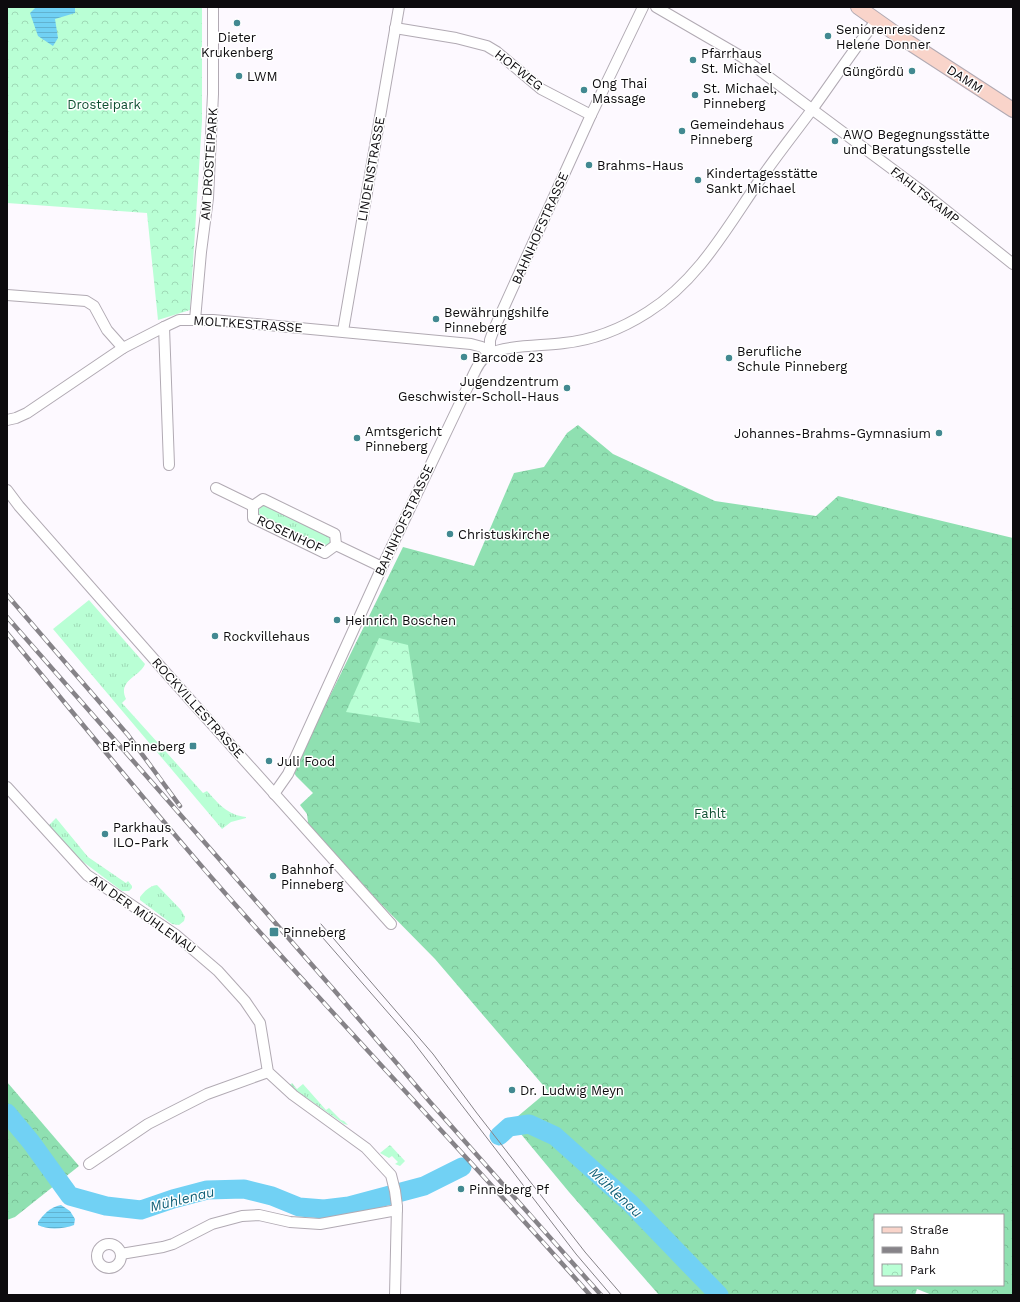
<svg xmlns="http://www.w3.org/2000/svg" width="1020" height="1302" viewBox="0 0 1020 1302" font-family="'Work Sans',sans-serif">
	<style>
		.grass { fill: url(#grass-tufts) }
		.forest { fill: url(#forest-crowns); fill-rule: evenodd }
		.park { fill: url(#park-crowns) }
		.water { fill: url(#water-rules) }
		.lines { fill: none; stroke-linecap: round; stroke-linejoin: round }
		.river { stroke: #71d1f4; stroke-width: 19 }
		.minor-casing { stroke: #b1aab3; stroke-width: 12 }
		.secondary-casing { stroke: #b1aab3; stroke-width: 16 }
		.minor { stroke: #fff; stroke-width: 10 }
		.secondary { stroke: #f9d4ca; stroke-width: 14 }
		.tram { stroke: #868388; stroke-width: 1 }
		.rail-casing { stroke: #868388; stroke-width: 4.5 }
		.rail { stroke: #fff; stroke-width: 3; stroke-dasharray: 9; stroke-linecap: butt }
		.poi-dot { fill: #428991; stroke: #fff; stroke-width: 1.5 }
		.labels { text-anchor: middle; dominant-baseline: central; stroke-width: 3; stroke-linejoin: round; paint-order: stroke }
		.poi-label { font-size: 13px; fill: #0d0b0e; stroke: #fff; text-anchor: start }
		.street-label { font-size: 13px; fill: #0d0b0e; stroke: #fff }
		.park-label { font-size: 13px; fill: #115033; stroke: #fff }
		.water-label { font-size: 14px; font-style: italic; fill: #126178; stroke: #fff }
	</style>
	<defs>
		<pattern id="grass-tufts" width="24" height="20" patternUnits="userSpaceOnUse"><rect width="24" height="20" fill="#b9ffd5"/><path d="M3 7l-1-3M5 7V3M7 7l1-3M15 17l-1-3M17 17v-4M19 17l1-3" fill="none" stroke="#9ed9b6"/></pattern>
		<pattern id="forest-crowns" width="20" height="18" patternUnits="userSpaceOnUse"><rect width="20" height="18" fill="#8fe0b1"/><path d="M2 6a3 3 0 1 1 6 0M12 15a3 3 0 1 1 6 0" fill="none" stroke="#7abf97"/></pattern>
		<pattern id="park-crowns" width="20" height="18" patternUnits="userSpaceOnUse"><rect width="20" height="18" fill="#b9ffd5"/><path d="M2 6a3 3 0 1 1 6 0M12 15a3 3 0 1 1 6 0" fill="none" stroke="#9ed9b6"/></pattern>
		<pattern id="water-rules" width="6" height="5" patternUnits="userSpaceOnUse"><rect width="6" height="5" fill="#71d1f4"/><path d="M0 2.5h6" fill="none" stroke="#61b2d0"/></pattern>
	</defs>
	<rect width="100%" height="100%" fill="#fdf9ff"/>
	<g class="grass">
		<polygon points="266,504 328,533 330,538 330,543 326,547 322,547 258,517 256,507"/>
		<path d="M89,600L145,664C140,677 117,680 126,699L122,703L203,793L207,791C218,803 227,815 246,817V818L231,822L222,829L53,629Z"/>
		<polygon points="56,818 88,857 126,883 128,881 132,886 132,888 129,891 122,891 70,852 47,827"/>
		<path d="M157,885L181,910L185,917L184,921L179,925L172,924L140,900V897C145,891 149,886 157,885Z"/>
		<polygon points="292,1083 297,1089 303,1084 326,1110 329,1108 341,1120 344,1121 348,1125 344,1124 294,1089 290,1085"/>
		<polygon points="390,1145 405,1161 400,1166 395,1164 398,1162 392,1156 389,1158 380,1153"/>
	</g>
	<g class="forest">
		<path d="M578,425L613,454L715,501L816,516L838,496L1013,538V1295H932L917,1289L915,1295H659L569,1192L511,1122L548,1091L435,959L309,831L307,814L300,805L313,793L296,776L293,771L403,547L474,566L514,473L544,467L567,433ZM875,1215H1003V1285H875Z"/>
		<polygon points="7,1082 79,1166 15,1217 7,1220"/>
	</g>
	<g class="park">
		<polygon points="7,7 202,7 202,121 190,310 158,320 147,213 7,203"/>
		<polygon points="379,638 408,645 420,723 346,712"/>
	</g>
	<g class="water">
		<polygon points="36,7 75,7 75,13 55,19 58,38 53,46 38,36 30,13"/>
		<path d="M61,1205L70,1211L75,1219L74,1225C64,1229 47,1230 38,1225V1222C44,1214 50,1207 61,1205Z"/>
	</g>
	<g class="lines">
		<g class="river">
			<polyline points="7,1113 31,1142 70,1196 106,1206 141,1210 173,1199 207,1190 244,1189 272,1196 299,1207 324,1209 349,1206 424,1186 462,1167"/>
			<polyline points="499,1136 509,1127 529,1124 555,1136 631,1204 719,1295"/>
		</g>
		<g class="minor-casing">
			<g id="minor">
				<polyline points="656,7 742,57 919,189 1013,264"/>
				<polyline points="395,28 456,38 487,46 497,52 541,89 591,115"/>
				<polyline points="7,295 86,301 94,306 107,330 123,348"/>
				<polyline points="195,320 201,252 208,198 213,94 213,7"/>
				<polyline points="164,327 169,465"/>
				<polyline points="343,331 399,7"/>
				<polyline points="490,354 490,340 494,329 591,115 643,7"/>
				<polyline points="7,420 16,418 27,413 123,348 164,327 179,320 213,320 471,344 482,347 490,354"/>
				<polyline points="216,488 253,506"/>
				<polyline points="7,490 19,506 167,674 391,924"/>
				<polyline points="253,506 253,518 325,553 336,545"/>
				<polyline points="253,506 263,499 335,534 336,545"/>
				<polyline points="336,545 382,567"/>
				<polyline points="7,787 87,875 176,935 218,971 245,1001 260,1023 268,1072 293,1095 366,1148 391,1175 395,1191 397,1206 395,1295"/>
				<path d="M274,794L288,774L382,567L471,380C475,371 480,359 489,354C505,345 545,346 564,343C594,340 623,328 648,312C697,281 725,231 757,184C774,159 793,135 811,111C833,81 853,50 876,21"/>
				<polyline points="89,1164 148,1124 207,1094 268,1072"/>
				<circle cx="109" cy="1256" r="12"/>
				<polyline points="121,1254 163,1247 173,1244 212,1224 242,1216 259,1215 290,1222 320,1224 397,1210"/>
			</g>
		</g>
		<g class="secondary-casing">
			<polyline id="secondary" points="858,7 899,36 1013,110"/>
		</g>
		<use href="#minor" class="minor"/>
		<use href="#secondary" class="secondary"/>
		<g class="tram">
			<polyline points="321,924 433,1054 476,1112 585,1252 622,1295"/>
			<polyline points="316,930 411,1039 576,1254 611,1295"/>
		</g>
		<g class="rail-casing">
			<g id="rail">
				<polyline points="7,595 128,735 180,806"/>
				<polyline points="7,617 334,990 430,1102 601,1295"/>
				<path d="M7,633C82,723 155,814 232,901C350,1034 473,1162 590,1295"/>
			</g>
		</g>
		<use href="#rail" class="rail"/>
	</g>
	<g class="poi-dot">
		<circle cx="237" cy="23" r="4"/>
		<circle cx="828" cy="36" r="4"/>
		<circle cx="693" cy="60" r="4"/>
		<circle cx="912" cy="71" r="4"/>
		<circle cx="239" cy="76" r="4"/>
		<circle cx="584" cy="90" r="4"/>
		<circle cx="695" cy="95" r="4"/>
		<circle cx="682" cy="131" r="4"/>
		<circle cx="835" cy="141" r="4"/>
		<circle cx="589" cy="165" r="4"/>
		<circle cx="698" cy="180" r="4"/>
		<circle cx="436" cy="319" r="4"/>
		<circle cx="464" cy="357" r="4"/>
		<circle cx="729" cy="358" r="4"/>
		<circle cx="567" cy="388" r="4"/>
		<circle cx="939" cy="433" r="4"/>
		<circle cx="357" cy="438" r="4"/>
		<circle cx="450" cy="534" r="4"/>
		<circle cx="337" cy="620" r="4"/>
		<circle cx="215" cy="636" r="4"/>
		<rect x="189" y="742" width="8" height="8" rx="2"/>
		<circle cx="269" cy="761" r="4"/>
		<circle cx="105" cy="834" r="4"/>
		<circle cx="273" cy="876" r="4"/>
		<rect x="269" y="927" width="10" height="10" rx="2"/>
		<circle cx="512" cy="1090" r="4"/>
		<circle cx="461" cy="1189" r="4"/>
	</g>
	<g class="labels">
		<g class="poi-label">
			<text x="836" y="29">Seniorenresidenz<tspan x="836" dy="15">Helene Donner</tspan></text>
			<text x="237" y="37" text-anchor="middle">Dieter<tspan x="237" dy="15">Krukenberg</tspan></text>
			<text x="701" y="53">Pfarrhaus<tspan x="701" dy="15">St. Michael</tspan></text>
			<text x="904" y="71" text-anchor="end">Güngördü</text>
			<text x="247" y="76">LWM</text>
			<text x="592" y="83">Ong Thai<tspan x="592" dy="15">Massage</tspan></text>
			<text x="703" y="88">St. Michael,<tspan x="703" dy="15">Pinneberg</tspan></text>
			<text x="690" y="124">Gemeindehaus<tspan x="690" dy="15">Pinneberg</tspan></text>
			<text x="843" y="134">AWO Begegnungsstätte<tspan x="843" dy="15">und Beratungsstelle</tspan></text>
			<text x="597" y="165">Brahms-Haus</text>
			<text x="706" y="173">Kindertagesstätte<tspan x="706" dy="15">Sankt Michael</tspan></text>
			<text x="444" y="312">Bewährungshilfe<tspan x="444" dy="15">Pinneberg</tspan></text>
			<text x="737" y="351">Berufliche<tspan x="737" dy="15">Schule Pinneberg</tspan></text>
			<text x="472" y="357">Barcode 23</text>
			<text x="559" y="381" text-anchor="end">Jugendzentrum<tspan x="559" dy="15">Geschwister-Scholl-Haus</tspan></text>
			<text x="365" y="431">Amtsgericht<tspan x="365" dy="15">Pinneberg</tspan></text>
			<text x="931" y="433" text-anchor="end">Johannes-Brahms-Gymnasium</text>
			<text x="458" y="534">Christuskirche</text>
			<text x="345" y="620">Heinrich Boschen</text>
			<text x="223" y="636">Rockvillehaus</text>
			<text x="185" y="746" text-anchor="end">Bf. Pinneberg</text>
			<text x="277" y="761">Juli Food</text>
			<text x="113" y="827">Parkhaus<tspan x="113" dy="15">ILO-Park</tspan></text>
			<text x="281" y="869">Bahnhof<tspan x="281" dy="15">Pinneberg</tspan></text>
			<text x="283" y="932">Pinneberg</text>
			<text x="520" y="1090">Dr. Ludwig Meyn</text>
			<text x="469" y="1189">Pinneberg Pf</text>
		</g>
		<g class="street-label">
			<text transform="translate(519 70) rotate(38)">HOFWEG</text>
			<text transform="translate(965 79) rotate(33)">DAMM</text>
			<text transform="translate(209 164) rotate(-86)">AM DROSTEIPARK</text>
			<text transform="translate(371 169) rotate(-80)">LINDENSTRASSE</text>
			<text transform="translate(925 195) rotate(38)">FAHLTSKAMP</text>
			<text transform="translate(540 228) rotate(-66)">BAHNHOFSTRASSE</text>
			<text transform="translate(248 324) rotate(4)">MOLTKESTRASSE</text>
			<text transform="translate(404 520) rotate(-65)">BAHNHOFSTRASSE</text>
			<text transform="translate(290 534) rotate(25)">ROSENHOF</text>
			<text transform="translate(198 708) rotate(48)">ROCKVILLESTRASSE</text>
			<text transform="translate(143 914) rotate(35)">AN DER MÜHLENAU</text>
		</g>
		<g class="park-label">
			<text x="104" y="104">Drosteipark</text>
			<text x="710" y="813">Fahlt</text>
		</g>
		<g class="water-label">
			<text transform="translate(616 1192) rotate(43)">Mühlenau</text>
			<text transform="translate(182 1199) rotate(-14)">Mühlenau</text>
		</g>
	</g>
	<rect width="1020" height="1302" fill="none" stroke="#0d0b0e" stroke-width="16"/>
	<rect x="874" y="1214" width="130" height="72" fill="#ffffff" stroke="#9e9d9f"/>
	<rect x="882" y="1227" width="20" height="6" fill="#f9d4ca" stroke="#9e9d9f"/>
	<text x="910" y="1234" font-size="12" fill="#0d0b0e">Straße</text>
	<rect x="882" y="1247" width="20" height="6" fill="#868388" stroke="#9e9d9f"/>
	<text x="910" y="1254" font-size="12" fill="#0d0b0e">Bahn</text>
	<rect x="882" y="1264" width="20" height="12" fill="url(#park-crowns)" stroke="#9e9d9f"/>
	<text x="910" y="1274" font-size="12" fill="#0d0b0e">Park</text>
</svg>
